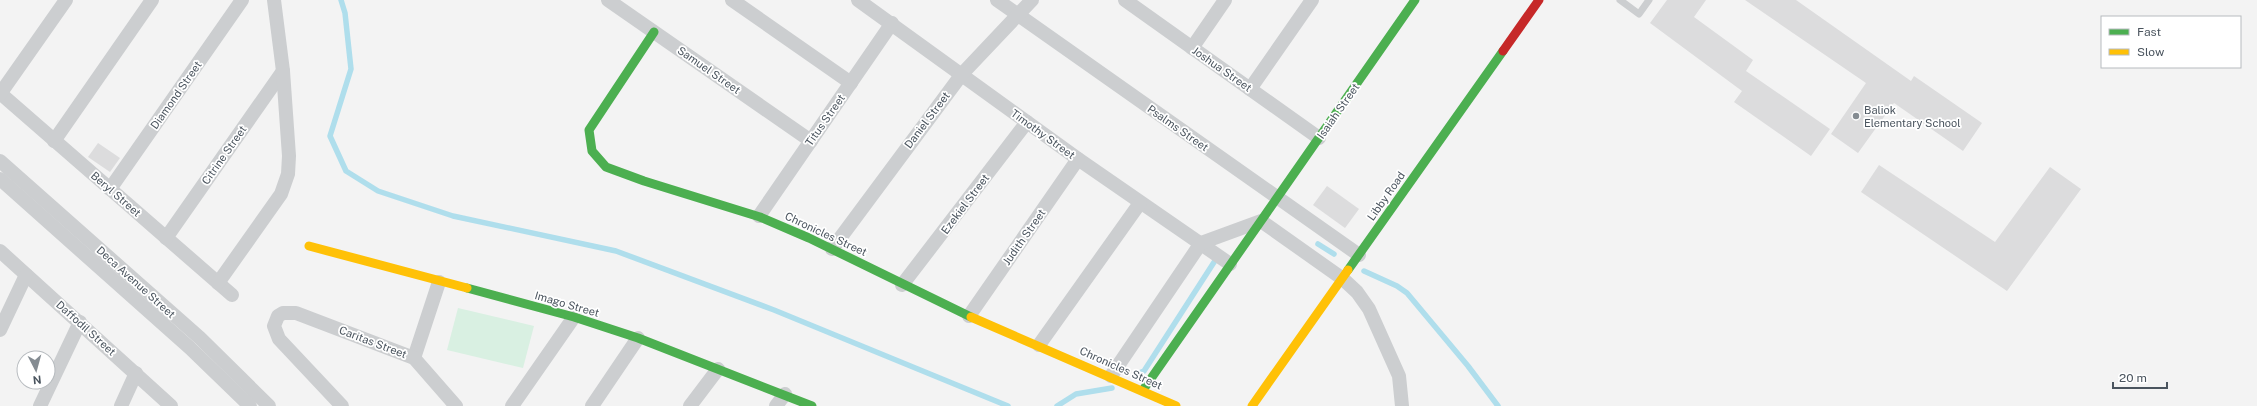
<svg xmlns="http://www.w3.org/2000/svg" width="2257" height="406" viewBox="0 0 2257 406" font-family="'Public Sans',sans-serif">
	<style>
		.green { fill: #d9f0e2 }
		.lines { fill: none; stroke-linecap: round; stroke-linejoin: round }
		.stream { stroke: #afdeec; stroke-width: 5.5 }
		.building { fill: #dcdcdd }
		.lane { stroke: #ccced0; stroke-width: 7 }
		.street { stroke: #ccced0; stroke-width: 14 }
		.fast { stroke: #4caf50; stroke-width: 9 }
		.slow { stroke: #ffc107; stroke-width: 9 }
		.jam { stroke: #c62828; stroke-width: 9 }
		.poi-dot { fill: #858c92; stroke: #fff; stroke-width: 1.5 }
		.labels { text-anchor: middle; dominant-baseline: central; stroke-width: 3.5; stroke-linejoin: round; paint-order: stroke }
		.street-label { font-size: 11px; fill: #4a545e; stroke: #fff }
		.poi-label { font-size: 11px; fill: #4a545e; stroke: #fff; text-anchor: start }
	</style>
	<rect width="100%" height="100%" fill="#f3f3f3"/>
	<polygon class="green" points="458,308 534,326 523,368 447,350"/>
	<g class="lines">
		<g class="stream">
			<polyline points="341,0 345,13 351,69 330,136 346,171 378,191 453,216 616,251 774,310 1008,406"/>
			<polyline points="1318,244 1334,254"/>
			<polyline points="1364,271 1397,286 1407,293 1468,366 1498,406"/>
			<polyline points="1139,373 1144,371 1218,256"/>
			<polyline points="1057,406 1076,394 1112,388"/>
		</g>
	</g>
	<g class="building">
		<polygon points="1667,0 1706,0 1694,17 1753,60 1746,71 1830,129 1811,156 1734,102 1742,91 1650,23"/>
		<polygon points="1745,0 1796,0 1911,81 1914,76 1982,123 1963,151 1894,103 1858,153 1831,134 1866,83"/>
		<polygon points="98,143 120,158 110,172 88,157"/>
		<polygon points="1879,165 1995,242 2050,167 2081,189 2007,291 1861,192"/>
		<polygon points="1327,186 1359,209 1345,228 1313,205"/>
	</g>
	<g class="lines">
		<polyline class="lane" points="1620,0 1639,14 1649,0"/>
		<g class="street">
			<polyline points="608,0 811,141"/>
			<polyline points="732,0 851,83"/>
			<polyline points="858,0 1078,159 1230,264"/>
			<polyline points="997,0 1359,255"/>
			<polyline points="1125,0 1319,138"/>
			<polyline points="1192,48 1225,0"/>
			<polyline points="1250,89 1312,0"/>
			<polyline points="0,93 232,295"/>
			<polyline points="0,94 66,0"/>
			<polyline points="54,141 152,0"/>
			<polyline points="0,161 200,338 269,406"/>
			<polyline points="0,179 190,348 250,406"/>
			<polyline points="110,189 242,0"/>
			<polyline points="759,216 892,23"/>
			<polyline points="166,238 283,71"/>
			<polyline points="832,249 962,74 1032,0"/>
			<polyline points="0,251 171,406"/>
			<polyline points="218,283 281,194 288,174 289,156 283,71 274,0"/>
			<polyline points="902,285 1027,122"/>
			<polyline points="969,316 1078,159"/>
			<polyline points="0,330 26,275"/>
			<polyline points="1039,345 1140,203"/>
			<polyline points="414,358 439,282"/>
			<polyline points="1111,376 1201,243 1261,221 1343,279 1357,292 1369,309 1399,376 1402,406"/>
			<polyline points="40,406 80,322"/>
			<polyline points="121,406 136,373"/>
			<polyline points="342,406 279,339 274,326 278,316 283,313 296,313 414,358 456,406"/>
			<polyline points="512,406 574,317"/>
			<polyline points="592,406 638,338"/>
			<polyline points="690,406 718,369"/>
			<polyline points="776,406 785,394"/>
		</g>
		<g class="fast">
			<polyline points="654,32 589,130 592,151 606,167 644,181 760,217 809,238 971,317"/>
			<polyline points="1348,270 1503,51"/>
			<polyline points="467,288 574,317 638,338 812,406"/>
			<polyline points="1143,390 1415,0"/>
		</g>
		<g class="slow">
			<polyline points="309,246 467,288"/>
			<polyline points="971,317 1176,406"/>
			<polyline points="1252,406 1348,270"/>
		</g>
		<polyline class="jam" points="1503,51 1539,0"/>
	</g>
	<circle class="poi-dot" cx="1856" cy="116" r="4"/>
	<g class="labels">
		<g class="street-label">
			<text transform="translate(1222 69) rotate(35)">Joshua Street</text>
			<text transform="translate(709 70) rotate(35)">Samuel Street</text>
			<text transform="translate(176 95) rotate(-55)">Diamond Street</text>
			<text transform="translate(1338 111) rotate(-55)">Isaiah Street</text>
			<text transform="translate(825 120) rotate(-55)">Titus Street</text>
			<text transform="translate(927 120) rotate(-53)">Daniel Street</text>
			<text transform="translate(1178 128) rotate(35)">Psalms Street</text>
			<text transform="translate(1043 134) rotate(36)">Timothy Street</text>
			<text transform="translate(224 155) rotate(-55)">Citrine Street</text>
			<text transform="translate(116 194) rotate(41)">Beryl Street</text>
			<text transform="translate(1386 196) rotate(-55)">Libby Road</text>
			<text transform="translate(965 204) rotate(-53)">Ezekiel Street</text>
			<text transform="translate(826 234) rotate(25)">Chronicles Street</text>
			<text transform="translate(1024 237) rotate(-55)">Judith Street</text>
			<text transform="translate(136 282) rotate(42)">Deca Avenue Street</text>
			<text transform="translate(567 304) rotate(16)">Imago Street</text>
			<text transform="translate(86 328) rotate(42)">Daffodil Street</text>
			<text transform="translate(373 342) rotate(21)">Caritas Street</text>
			<text transform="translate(1121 368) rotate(24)">Chronicles Street</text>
		</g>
		<g class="poi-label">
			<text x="1864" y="110">Baliok<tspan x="1864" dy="13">Elementary School</tspan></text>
		</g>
	</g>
	<rect x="2101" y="16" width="140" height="52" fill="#ffffff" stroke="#b7bbbf"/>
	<rect x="2109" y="29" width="20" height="6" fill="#4caf50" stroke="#b7bbbf"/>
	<text x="2137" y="36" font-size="12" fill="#4a545e">Fast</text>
	<rect x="2109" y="49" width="20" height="6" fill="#ffc107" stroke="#b7bbbf"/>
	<text x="2137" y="56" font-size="12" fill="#4a545e">Slow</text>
	<g transform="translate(36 370) rotate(174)"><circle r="19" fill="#ffffff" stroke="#b7bbbf"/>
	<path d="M0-3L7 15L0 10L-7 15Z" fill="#858c92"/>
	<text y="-6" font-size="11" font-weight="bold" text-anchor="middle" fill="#4a545e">N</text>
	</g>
	<path d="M2113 382v6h54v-6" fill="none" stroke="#4a545e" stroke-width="2"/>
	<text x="2119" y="382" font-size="12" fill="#4a545e" stroke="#ffffff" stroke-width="3" paint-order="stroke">20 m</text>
</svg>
